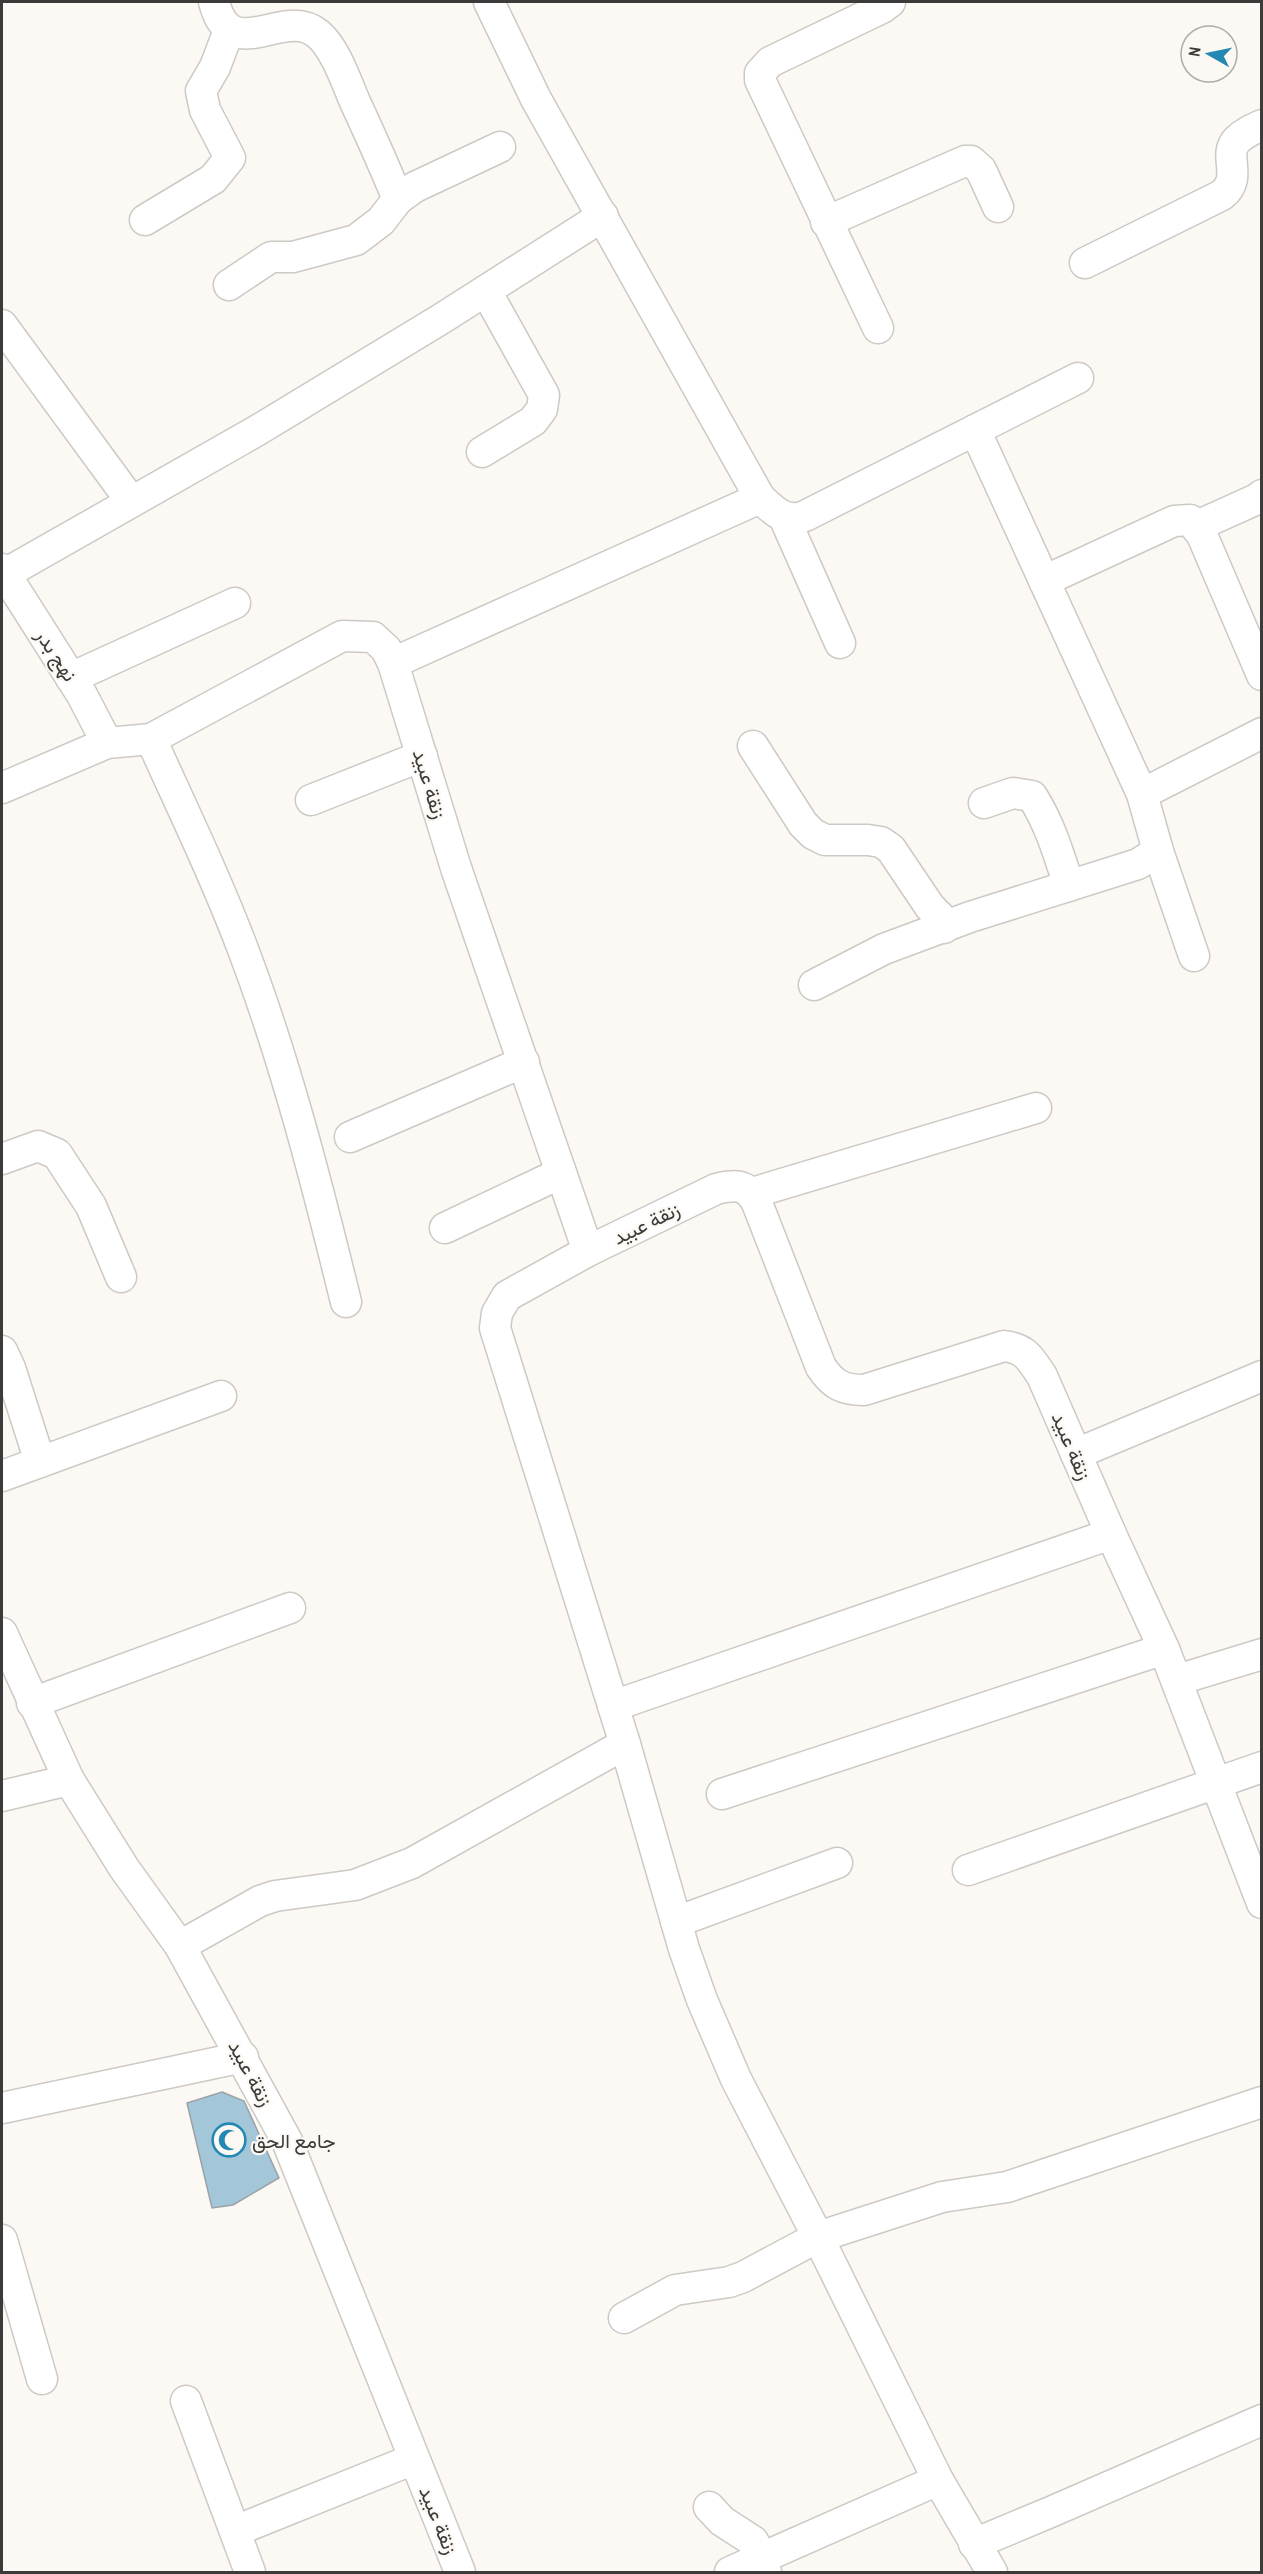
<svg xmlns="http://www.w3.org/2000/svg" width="1263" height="2574" viewBox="0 0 1263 2574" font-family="'Archivo Narrow',Vazirmatn,sans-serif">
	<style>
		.building { fill: #a3c6d9; stroke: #9ca1a4; stroke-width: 1.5 }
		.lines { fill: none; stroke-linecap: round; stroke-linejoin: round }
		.minor-casing { stroke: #cdc9c5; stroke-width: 33 }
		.minor { stroke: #fff; stroke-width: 30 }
		.labels { text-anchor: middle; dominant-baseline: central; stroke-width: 4.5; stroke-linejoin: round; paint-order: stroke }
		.street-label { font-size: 20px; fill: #3c3b39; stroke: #fcf8f4 }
		.poi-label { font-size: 20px; fill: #3c3b39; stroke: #fcf8f4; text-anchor: start }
	</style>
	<rect width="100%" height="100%" fill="#fcf8f4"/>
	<polygon class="building" points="222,2092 244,2101 279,2178 233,2205 212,2208 187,2103"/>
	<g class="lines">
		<g class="minor-casing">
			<g id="minor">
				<path d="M214,2C231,68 283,5 318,34C335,48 346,81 355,102C370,134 384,166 398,199"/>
				<path d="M489,2L536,99L760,498C773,510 786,524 805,516L1078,378"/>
				<polyline points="145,220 213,179 230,158 205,110 201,91 215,67 229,30"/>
				<polyline points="826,222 965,161 971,161 981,170 998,207"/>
				<path d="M1085,263L1222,195C1244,177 1222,156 1237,140C1244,133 1253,129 1262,125"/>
				<polyline points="229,285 271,257 293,257 356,240 381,221 398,199 415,187 500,147"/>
				<polyline points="2,325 131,501"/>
				<polyline points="878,328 760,80 760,73 770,62 882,8 890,2"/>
				<polyline points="482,452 533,421 542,409 544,395 486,291"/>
				<polyline points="784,517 840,643"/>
				<polyline points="1197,526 1257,499 1262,495"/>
				<polyline points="2,569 82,695 107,743"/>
				<polyline points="5,574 258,430 441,319 603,216"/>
				<polyline points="1044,581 1174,521 1190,520 1202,535 1262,675"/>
				<polyline points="393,663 760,498"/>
				<polyline points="71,678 235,603"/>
				<path d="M151,739C183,810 217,880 244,952C287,1066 317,1184 346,1302"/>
				<polyline points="753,746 803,824 813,834 825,840 868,840 881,842 891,849 930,907 941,918 944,928"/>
				<path d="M2,788L107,743L151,739L342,636L373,637L386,649L393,663L456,868L588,1251L716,1189C736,1184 747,1184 757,1203L821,1367C833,1385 843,1390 864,1390L1004,1346C1026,1349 1030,1358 1042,1376L1111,1534L1164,1649L1262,1903"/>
				<polyline points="1142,794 1262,733"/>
				<polyline points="311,800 422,756"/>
				<path d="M984,803L1013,793L1032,796C1050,824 1059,855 1069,886"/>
				<polyline points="1158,851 1194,956"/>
				<polyline points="814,985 884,949 970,917 1138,864 1158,851 1142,794 975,430"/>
				<polyline points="350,1137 524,1062"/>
				<polyline points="2,1159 38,1146 57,1154 91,1206 121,1277"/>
				<polyline points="752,1193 1036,1108"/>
				<polyline points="445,1228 561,1173"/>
				<polyline points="588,1251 507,1296 497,1313 495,1328 625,1744 684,1949 702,2000 736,2079 818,2237 938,2480 992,2572"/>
				<polyline points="2,1351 10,1368 40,1462"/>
				<polyline points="1076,1454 1262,1376"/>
				<polyline points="2,1476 221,1396"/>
				<polyline points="2,1633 69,1780 124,1868 180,1946 287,2141 460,2572"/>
				<polyline points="1177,1680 1262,1654"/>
				<polyline points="32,1703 290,1608"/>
				<polyline points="613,1706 1111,1534"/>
				<polyline points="722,1794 1164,1649"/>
				<polyline points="2,1796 69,1780"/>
				<polyline points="968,1870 1262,1767"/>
				<polyline points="676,1922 837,1863"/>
				<polyline points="180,1946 260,1901 275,1896 355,1885 412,1863 625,1744"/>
				<polyline points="2,2108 243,2057"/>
				<polyline points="2,2240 42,2379"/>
				<polyline points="624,2318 675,2290 729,2282 743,2277 818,2237 942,2197 1007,2187 1262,2102"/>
				<polyline points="186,2401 250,2572"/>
				<polyline points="709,2507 722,2521 753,2541 763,2559 766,2572"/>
				<polyline points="235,2531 414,2459"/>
				<polyline points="974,2544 1053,2511 1262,2420"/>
				<polyline points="730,2572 938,2480"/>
			</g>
		</g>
		<use href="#minor" class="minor"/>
	</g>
	<defs>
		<g id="mosque-ring" transform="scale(1.725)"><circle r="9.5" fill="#fcf8f4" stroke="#2489b2" stroke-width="1.5"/><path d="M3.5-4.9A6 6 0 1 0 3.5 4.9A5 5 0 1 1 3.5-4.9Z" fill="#2489b2"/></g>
	</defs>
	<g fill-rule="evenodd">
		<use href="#mosque-ring" x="229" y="2140"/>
	</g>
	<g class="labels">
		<g class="street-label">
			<text transform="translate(57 655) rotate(57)">نهج بدر</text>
			<text transform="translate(430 784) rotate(73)">زنقة عبيد</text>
			<text transform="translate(646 1223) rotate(-26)">زنقة عبيد</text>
			<text transform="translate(1072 1446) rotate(67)">زنقة عبيد</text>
			<text transform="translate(251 2073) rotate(62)">زنقة عبيد</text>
			<text transform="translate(439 2520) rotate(68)">زنقة عبيد</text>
		</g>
		<g class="poi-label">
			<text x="252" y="2140">جامع الحق</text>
		</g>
	</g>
	<rect width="1263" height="2574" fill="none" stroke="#3c3b39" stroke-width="6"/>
	<g transform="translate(1209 54) rotate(279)"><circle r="28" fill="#fcf8f4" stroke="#afaca9" stroke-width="1.5"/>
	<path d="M0-4.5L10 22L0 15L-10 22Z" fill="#2489b2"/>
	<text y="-9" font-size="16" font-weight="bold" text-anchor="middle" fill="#3c3b39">N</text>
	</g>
</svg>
